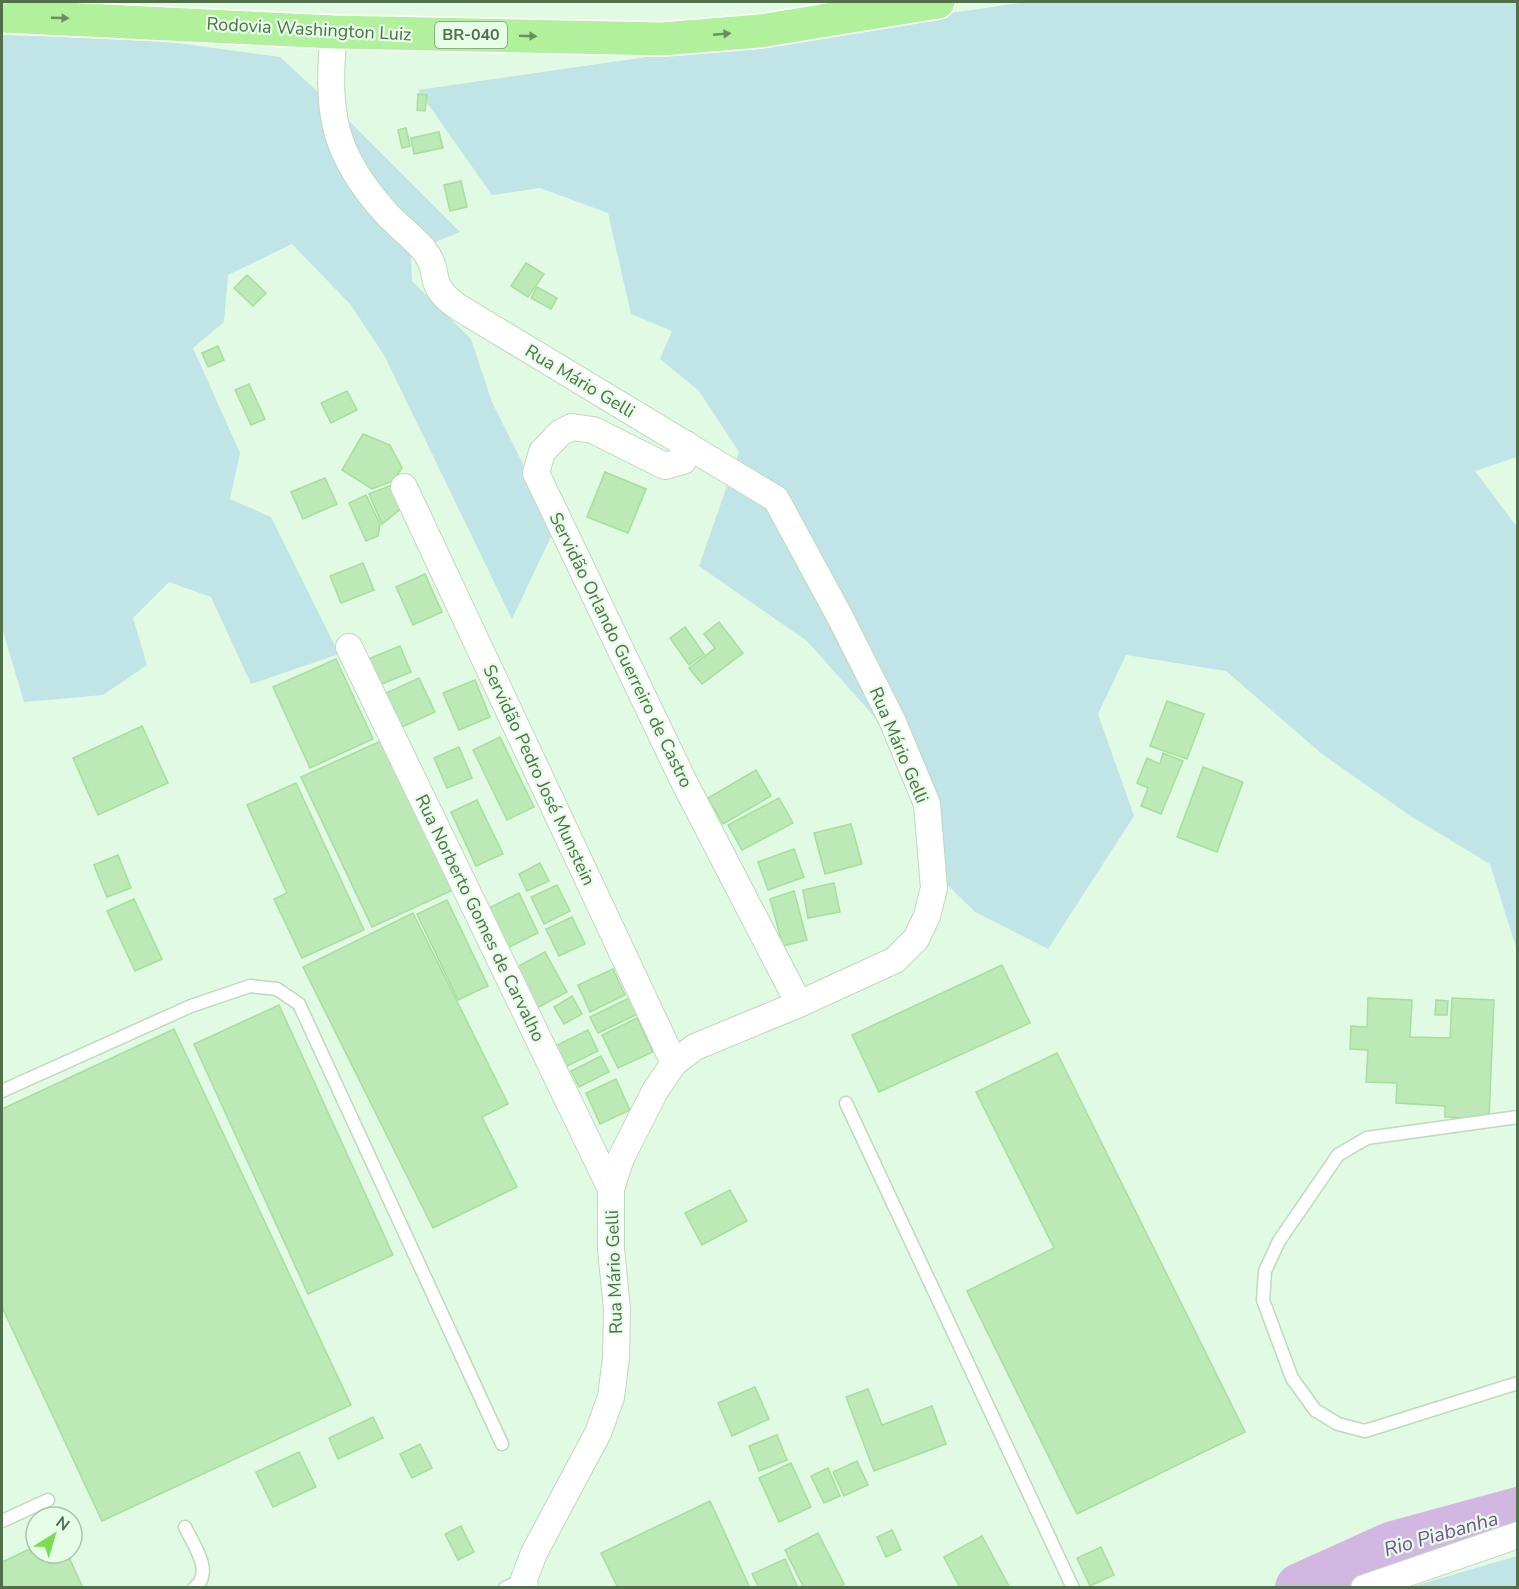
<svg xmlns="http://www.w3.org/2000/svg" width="1519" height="1589" viewBox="0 0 1519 1589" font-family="'Nunito Sans',sans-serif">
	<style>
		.green { fill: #c1e4e6 }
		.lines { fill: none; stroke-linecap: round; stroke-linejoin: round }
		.river { stroke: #d1b7e2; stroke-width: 50 }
		.building { fill: #bce9b6; stroke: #a6df9c; stroke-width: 1.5 }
		.service-casing { stroke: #bddabb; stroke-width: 15 }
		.minor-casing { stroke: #bddabb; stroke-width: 28 }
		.motorway-casing { stroke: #fff; stroke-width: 36 }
		.service { stroke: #fff; stroke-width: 12 }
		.minor { stroke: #fff; stroke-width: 26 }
		.motorway { stroke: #b2f19b; stroke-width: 33 }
		.oneway { fill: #68905e }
		.labels { text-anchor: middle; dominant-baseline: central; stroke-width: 4.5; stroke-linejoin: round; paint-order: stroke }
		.shield { fill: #e6fee8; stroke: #7d9a79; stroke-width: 1.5 }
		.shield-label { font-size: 16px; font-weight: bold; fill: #506f4a }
		.street-label { font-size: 18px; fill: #506f4a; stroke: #e6fee8 }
		.water-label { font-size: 20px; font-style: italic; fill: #7b4f95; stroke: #e6fee8 }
	</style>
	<rect width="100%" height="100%" fill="#e1fae3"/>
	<g class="green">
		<polygon points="1027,2 1517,2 1517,457 1475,471 1517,527 1517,951 1490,864 1409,815 1322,754 1226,671 1126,655 1098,714 1134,816 1048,949 975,912 925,863 914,768 871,713 807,641 699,566 739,452 699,391 660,359 672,331 631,314 608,213 540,188 492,195 418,90"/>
		<polygon points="2,35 154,40 280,57 346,118 460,232 411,252 412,281 471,339 492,402 555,528 512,619 384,355 350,304 292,244 228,275 224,322 193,348 240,453 230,499 271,517 339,654 251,684 211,597 169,582 133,618 147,665 103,695 24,702 2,628"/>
		<polygon points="1517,1556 1517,1587 1411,1587"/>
	</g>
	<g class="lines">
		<polyline class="river" points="1300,1588 1393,1546 1518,1512"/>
	</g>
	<g class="building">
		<polygon points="418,94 427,95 425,111 417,110"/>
		<polygon points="406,128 410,146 402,148 398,130"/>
		<polygon points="439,132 443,148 414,154 411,138"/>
		<polygon points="461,181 467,207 450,211 444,185"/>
		<polygon points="526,263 544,274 528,297 511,286"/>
		<polygon points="247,275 266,293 253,306 234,288"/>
		<polygon points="537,287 557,298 551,309 531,298"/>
		<polygon points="218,346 224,360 208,367 202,353"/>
		<polygon points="249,384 265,419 251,425 235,390"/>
		<polygon points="347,391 357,410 331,423 321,403"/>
		<polygon points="363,434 390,445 402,468 393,481 372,489 342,470"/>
		<polygon points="605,472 646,489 628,533 587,517"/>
		<polygon points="325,478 337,504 303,519 291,492"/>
		<polygon points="392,485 402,508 382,524 369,494"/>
		<polygon points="366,495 380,524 378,536 366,541 349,503"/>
		<polygon points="363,563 374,590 341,603 330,576"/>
		<polygon points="425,574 442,612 413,625 396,587"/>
		<polygon points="719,622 743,653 702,684 689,668 715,648 704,634"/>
		<polygon points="685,627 704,654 689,665 670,638"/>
		<polygon points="400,646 411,672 377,686 366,660"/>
		<polygon points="336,659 373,739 310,768 273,687"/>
		<polygon points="419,678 435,712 400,728 384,694"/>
		<polygon points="475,680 490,717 459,730 443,693"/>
		<polygon points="1167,701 1204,714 1187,759 1150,746"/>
		<polygon points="142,726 168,783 98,815 73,758"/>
		<polygon points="500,737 534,807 507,820 473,750"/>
		<polygon points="383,740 453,890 372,927 301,777"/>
		<polygon points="459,747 472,778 447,788 434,758"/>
		<polygon points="1163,753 1183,761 1161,814 1141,806 1148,788 1137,783 1147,758 1160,764"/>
		<polygon points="1203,767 1243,782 1217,852 1177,837"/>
		<polygon points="756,770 771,796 723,824 708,798"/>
		<polygon points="296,783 364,930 302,958 274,899 287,893 247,805"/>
		<polygon points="779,798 793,823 742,850 728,825"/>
		<polygon points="477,800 503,854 476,866 451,812"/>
		<polygon points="851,824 862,864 825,874 814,833"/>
		<polygon points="794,849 804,877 768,890 758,862"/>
		<polygon points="118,855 131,888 107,897 94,865"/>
		<polygon points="540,863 549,881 527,891 519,874"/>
		<polygon points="834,883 840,912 808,918 803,890"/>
		<polygon points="557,885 570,911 544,924 531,897"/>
		<polygon points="794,891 807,940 783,946 770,899"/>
		<polygon points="519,893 538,933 505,949 485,910"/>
		<polygon points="134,899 162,959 135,971 107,911"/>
		<polygon points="447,900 488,986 458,1000 417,914"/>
		<polygon points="413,913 508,1104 482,1117 517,1187 433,1228 303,967"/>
		<polygon points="572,917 585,944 559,956 546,929"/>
		<polygon points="545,952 567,992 535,1009 513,969"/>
		<polygon points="1002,965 1030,1023 879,1092 852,1035"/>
		<polygon points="613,969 625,995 590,1012 578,985"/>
		<polygon points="572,996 582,1014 564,1024 554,1007"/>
		<polygon points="633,996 642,1012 598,1033 590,1017"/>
		<polygon points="1368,998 1412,1000 1410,1037 1450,1038 1452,998 1494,1000 1489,1119 1445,1117 1445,1106 1396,1103 1397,1083 1366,1082 1368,1050 1350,1049 1351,1026 1367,1027"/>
		<polygon points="1436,1000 1448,1001 1447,1015 1435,1015"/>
		<polygon points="279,1005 393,1255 308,1294 194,1044"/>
		<polygon points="637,1018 653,1052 618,1068 602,1035"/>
		<polygon points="174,1029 351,1405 102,1521 2,1307 2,1109"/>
		<polygon points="588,1030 598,1051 559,1070 549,1049"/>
		<polygon points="1057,1053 1245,1432 1077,1514 967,1291 1054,1248 976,1092"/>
		<polygon points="601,1056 609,1072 579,1087 571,1071"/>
		<polygon points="616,1079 630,1110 600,1124 586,1093"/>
		<polygon points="730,1190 747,1221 702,1245 685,1213"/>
		<polygon points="755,1387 769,1419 732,1436 718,1403"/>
		<polygon points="868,1389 882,1425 932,1406 946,1444 874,1471 846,1397"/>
		<polygon points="373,1417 383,1438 338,1459 329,1438"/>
		<polygon points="777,1435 787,1460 759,1471 749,1446"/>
		<polygon points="420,1444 432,1468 412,1478 400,1454"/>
		<polygon points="299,1452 316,1487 273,1507 256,1472"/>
		<polygon points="857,1461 868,1485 844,1496 833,1472"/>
		<polygon points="791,1463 811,1507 779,1522 759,1478"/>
		<polygon points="828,1468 840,1496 824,1503 811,1476"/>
		<polygon points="710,1501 750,1588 618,1588 601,1553"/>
		<polygon points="461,1526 474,1552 458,1560 445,1534"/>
		<polygon points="892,1530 901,1550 886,1557 877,1537"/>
		<polygon points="818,1533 844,1584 838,1588 804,1588 785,1550"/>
		<polygon points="982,1536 1010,1588 960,1588 944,1557"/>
		<polygon points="36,1546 36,1553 67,1553 83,1588 2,1588 2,1562"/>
		<polygon points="1101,1547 1114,1575 1090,1586 1077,1558"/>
		<polygon points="785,1559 798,1588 759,1588 752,1574"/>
	</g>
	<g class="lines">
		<g class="service-casing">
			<g id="service">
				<polyline points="2,1091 191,1006 250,986 277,989 299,1004 502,1444"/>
				<polyline points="846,1103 1073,1588"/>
				<polyline points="1518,1117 1367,1138 1338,1155 1279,1241 1265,1271 1263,1300 1292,1378 1315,1410 1338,1424 1365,1431 1518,1383"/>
				<polyline points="2,1521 48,1500"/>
				<path d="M185,1527C193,1544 215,1573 194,1588"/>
				<polyline points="505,1588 524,1579"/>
			</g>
		</g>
		<g class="minor-casing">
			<g id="minor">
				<path d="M334,32C326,111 332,154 387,214C399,227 413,237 424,250C443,275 424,283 458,307L776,499L839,615L892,720L927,804L934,888L927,916L916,939L895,960L799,1004L695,1047L674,1063L655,1091L621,1158L611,1189V1249L617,1309L616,1358L611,1397L598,1433L534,1553L524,1579L525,1588"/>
				<polyline points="686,444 683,461 665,466 593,430 572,427 560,433 542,452 536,473 683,780 799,1004"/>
				<polyline points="404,487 674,1063"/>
				<polyline points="349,647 611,1189"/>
				<polyline points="1364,1588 1518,1535"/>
			</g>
		</g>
		<g class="motorway-casing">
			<polyline id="motorway" points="2,16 334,32 662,39 760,31 938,2"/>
		</g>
		<use href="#service" class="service"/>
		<use href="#minor" class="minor"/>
		<use href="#motorway" class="motorway"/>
	</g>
	<defs><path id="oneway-solid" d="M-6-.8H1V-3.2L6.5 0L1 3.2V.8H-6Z" transform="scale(1.5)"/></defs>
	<g class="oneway">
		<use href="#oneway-solid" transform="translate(60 18) rotate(2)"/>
		<use href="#oneway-solid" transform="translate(722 34) rotate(-5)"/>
		<use href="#oneway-solid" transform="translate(528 36) rotate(1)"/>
	</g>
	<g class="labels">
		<rect class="shield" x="435" y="22" width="72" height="26" rx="4.5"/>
		<g class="shield-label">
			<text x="471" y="35">BR-040</text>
		</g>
		<g class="street-label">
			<text transform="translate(309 29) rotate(3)">Rodovia Washington Luiz</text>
			<text transform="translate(580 381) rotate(31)">Rua Mário Gelli</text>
			<text transform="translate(621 650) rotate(64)">Servidão Orlando Guerreiro de Castro</text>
			<text transform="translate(899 745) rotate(67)">Rua Mário Gelli</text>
			<text transform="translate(539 775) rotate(65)">Servidão Pedro José Munstein</text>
			<text transform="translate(480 918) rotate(64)">Rua Norberto Gomes de Carvalho</text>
			<text transform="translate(614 1272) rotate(-92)">Rua Mário Gelli</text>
		</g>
		<g class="water-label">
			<text transform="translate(1441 1534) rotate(-16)">Rio Piabanha</text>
		</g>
	</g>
	<rect width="1519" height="1589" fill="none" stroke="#506f4a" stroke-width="6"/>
	<g transform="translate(54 1535) rotate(37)"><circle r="28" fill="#e6fee8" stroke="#aac5a9" stroke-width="1.5"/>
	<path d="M0-4.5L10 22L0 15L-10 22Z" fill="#79dd4d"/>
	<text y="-9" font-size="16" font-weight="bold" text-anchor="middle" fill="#506f4a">N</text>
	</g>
</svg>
